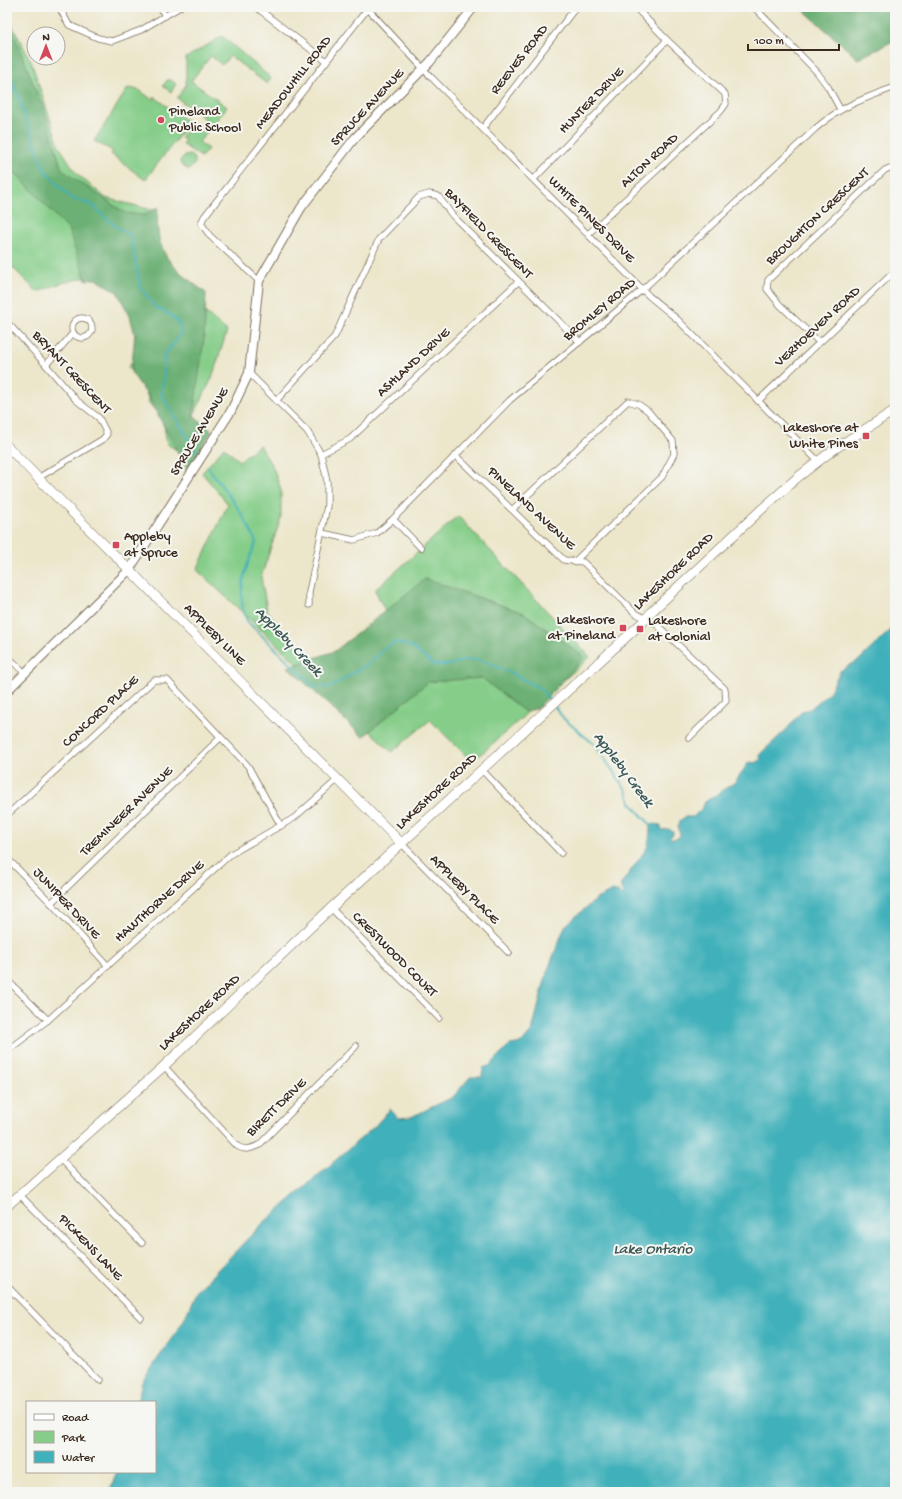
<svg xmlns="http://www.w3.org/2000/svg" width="902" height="1499" viewBox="0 0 902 1499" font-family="'Gochi Hand',sans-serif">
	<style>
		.green { fill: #85cd89; stroke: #607c54 }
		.forest { fill: #6cb075; stroke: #546d4a }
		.water { fill: #40b0ba; stroke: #3e6d6c }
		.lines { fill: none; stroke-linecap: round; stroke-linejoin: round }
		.stream { stroke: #40b0ba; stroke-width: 2 }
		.street-casing { stroke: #796c5a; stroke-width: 7 }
		.secondary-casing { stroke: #796c5a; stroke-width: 10 }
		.primary-casing { stroke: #796c5a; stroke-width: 10 }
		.street { stroke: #fff; stroke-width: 5.5 }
		.secondary { stroke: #fff; stroke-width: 8 }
		.primary { stroke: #fff; stroke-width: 9 }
		.poi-dot { fill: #d1495b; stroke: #f6f6f2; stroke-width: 1.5 }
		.labels { text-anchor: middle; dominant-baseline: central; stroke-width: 4; stroke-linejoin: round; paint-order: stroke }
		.street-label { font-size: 14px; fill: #3b2a1e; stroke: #f6f6f2 }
		.poi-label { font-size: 14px; fill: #3b2a1e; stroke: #f6f6f2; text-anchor: start }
		.water-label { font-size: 15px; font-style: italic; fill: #3d5955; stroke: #f6f6f2 }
	</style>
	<rect width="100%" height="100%" fill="#f6f6f2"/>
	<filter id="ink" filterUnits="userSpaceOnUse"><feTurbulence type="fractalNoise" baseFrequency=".025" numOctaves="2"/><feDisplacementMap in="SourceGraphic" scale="8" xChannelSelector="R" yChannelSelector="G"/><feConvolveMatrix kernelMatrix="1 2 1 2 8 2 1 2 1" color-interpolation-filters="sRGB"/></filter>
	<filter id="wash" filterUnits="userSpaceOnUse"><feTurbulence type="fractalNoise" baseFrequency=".012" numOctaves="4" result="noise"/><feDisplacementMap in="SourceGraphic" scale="16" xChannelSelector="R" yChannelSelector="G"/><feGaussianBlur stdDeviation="0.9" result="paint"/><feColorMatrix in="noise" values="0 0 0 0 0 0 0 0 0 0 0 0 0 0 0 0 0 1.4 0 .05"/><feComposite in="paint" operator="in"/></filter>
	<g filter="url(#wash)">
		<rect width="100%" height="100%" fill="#ece6ca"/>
		<g class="green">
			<polygon points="7,7 9,7 13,27 31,61 59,146 77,174 106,198 156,211 143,229 183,293 227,331 212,378 194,415 208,429 191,459 167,444 164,426 157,413 149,403 146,391 128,367 134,360 135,313 108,272 62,283 37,292 7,262"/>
			<polygon points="222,36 271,78 267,84 230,56 222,65 211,56 191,81 227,107 199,142 208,149 201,157 182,144 185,140 181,137 193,123 200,127 205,119 177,98 186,85 186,58"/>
			<polygon points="167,80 171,80 176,84 171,92 163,86"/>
			<polygon points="128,88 139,90 153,100 155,97 189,123 145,180 111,154 113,151 94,141"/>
			<polygon points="190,155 195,159 195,163 189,170 181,165 180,161 184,156"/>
			<polygon points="260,445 274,470 281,490 281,518 261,577 267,610 287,638 327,669 394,629 375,590 458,516 590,657 472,762 430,720 392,752 197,570 228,504 202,473 224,447 239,461"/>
		</g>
		<g class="forest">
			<polygon points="800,7 891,7 895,17 895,40 858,59"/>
			<path d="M7,17L45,113L62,170L125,213L145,215L158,207C154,255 171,266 206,293L204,339L193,416L212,431L187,470L148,396L131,372L135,335L130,316L117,292L96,279L86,280L68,229L7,164Z"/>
			<polygon points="425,579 524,613 584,657 538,708 525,712 482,678 428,682 363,737 288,667 335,651"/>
		</g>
		<path class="water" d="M895,626V1492H109L117,1472H155V1402H137L142,1382L184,1320L196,1292L261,1225L375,1126L390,1109L398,1118L411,1117L453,1097L470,1077H482L483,1068L489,1066L510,1045L522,1043L532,1031L547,972L565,926L596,899L613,891H617L623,896L624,893L621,889V884L647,848C649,841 651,829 649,823L660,825L662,830L669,829L673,832V835L670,836L671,839L678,838L680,835L678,827L679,821L685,817H693L703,807L705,802L735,782L749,762L756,763L761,759L759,755L787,729L802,711L810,709L829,693L840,671L859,660Z"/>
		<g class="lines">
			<g class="stream">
				<polyline points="7,66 44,169 61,188 71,198 92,205 114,225 131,236 140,287 155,307 169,314 179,323 181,333 174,344 164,354 164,376 161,394 197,452"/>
				<path d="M208,467C225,491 246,515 256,543C246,566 234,598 248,622L315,687H331L371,662L386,647L395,642L412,647L434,665H448L467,660H481L513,674L541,689L551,702"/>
				<polyline points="555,707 564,719 594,744 625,788 632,804 642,816 649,823"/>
			</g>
		</g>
	</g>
	<g filter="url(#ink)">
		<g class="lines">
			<g class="street-casing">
				<g id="street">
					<polyline points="59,7 69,25 98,38 112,41 141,30 180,7"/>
					<polyline points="160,7 165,16"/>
					<polyline points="256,7 326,61"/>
					<polyline points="754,7 817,72 828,87 840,109"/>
					<polyline points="368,9 430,76 649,296 677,319 818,461"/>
					<polyline points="483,128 576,7"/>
					<polyline points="534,179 667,40"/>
					<polyline points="588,234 721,111 726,104 725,94 667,40 635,7"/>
					<polyline points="259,281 210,236 201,223 204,217 369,7"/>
					<circle cx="82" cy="328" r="10"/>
					<polyline points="7,322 46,365 76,400 99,418 107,434 103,439 38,478"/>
					<polyline points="819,342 780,305 767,289 768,280 885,170 895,166"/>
					<polyline points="46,365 73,333"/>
					<polyline points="249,373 307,431 321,454 327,481 327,506 309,592 309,605"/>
					<polyline points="276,401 335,336 379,239 419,197 429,194 438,196 452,215 580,342"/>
					<polyline points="758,401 895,271"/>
					<polyline points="321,454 350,439 518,282"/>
					<polyline points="456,456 564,560 583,562 635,613 656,624 725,689 726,701 689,738"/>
					<polyline points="513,509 628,401 638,404 648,411 673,441 674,454 662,477 574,562"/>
					<polyline points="393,519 421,548"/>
					<path d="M322,533L354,540L377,533L393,519L510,400L643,289L816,128C843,105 863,99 895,87"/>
					<polyline points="7,656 25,673"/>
					<polyline points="482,770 561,853"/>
					<polyline points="7,815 154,680 167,680 248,766 281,826"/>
					<polyline points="402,844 509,953"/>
					<polyline points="7,858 51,903 108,966"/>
					<polyline points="51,903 220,738"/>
					<polyline points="331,908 439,1018"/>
					<polyline points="7,980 48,1020"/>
					<polyline points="7,1051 48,1020 231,854 294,818 337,780"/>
					<path d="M164,1066L237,1146C246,1151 250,1149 259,1145L356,1046"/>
					<polyline points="61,1160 142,1243"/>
					<polyline points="20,1195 141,1318"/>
					<polyline points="7,1286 98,1380"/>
				</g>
			</g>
			<g class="secondary-casing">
				<polyline id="secondary" points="7,691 129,570 231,411 249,373 259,281 301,208 354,139 430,62 474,7"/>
			</g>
			<g class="primary-casing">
				<g id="primary">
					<polyline points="7,446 38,478 402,844"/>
					<polyline points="7,1206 164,1066 331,908 646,619 652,611 763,508 798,477 833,450 895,410"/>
				</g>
			</g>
			<use href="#street" class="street"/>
			<use href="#secondary" class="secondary"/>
			<use href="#primary" class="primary"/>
		</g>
	</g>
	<g class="poi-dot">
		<circle cx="161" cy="120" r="4"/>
		<rect x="862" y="432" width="8" height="8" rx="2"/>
		<rect x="112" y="541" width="8" height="8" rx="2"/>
		<rect x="619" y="624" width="8" height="8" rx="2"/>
		<rect x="636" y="625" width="8" height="8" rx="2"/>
	</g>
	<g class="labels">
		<g class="street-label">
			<text transform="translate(520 60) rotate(-52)">REEVES ROAD</text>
			<text transform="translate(294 83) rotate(-52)">MEADOWHILL ROAD</text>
			<text transform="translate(592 101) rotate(-46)">HUNTER DRIVE</text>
			<text transform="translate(368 108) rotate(-47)">SPRUCE AVENUE</text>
			<text transform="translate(650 161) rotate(-43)">ALTON ROAD</text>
			<text transform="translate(818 217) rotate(-43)">BROUGHTON CRESCENT</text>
			<text transform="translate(591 220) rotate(45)">WHITE PINES DRIVE</text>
			<text transform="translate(488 234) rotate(46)">BAYFIELD CRESCENT</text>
			<text transform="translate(600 310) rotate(-40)">BROMLEY ROAD</text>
			<text transform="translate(818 327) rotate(-43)">VERHOEVEN ROAD</text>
			<text transform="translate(414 363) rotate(-43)">ASHLAND DRIVE</text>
			<text transform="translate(71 373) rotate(47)">BRYANT CRESCENT</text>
			<text transform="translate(200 432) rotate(-59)">SPRUCE AVENUE</text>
			<text transform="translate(531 509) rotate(43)">PINELAND AVENUE</text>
			<text transform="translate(674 572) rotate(-44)">LAKESHORE ROAD</text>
			<text transform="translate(214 635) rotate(45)">APPLEBY LINE</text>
			<text transform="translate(101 712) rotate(-43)">CONCORD PLACE</text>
			<text transform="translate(437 792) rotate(-43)">LAKESHORE ROAD</text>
			<text transform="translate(127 812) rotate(-44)">TREMINEER AVENUE</text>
			<text transform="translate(464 890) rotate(45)">APPLEBY PLACE</text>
			<text transform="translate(160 902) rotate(-42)">HAWTHORNE DRIVE</text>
			<text transform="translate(66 904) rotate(47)">JUNIPER DRIVE</text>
			<text transform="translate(394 955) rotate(45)">CRESTWOOD COURT</text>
			<text transform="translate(200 1013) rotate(-43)">LAKESHORE ROAD</text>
			<text transform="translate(277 1108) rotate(-44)">BIRETT DRIVE</text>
			<text transform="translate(90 1248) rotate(46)">PICKENS LANE</text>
		</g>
		<g class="poi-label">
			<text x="169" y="112">Pineland<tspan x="169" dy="16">Public School</tspan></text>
			<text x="858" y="428" text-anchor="end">Lakeshore at<tspan x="858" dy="16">White Pines</tspan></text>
			<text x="124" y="537">Appleby<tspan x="124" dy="16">at Spruce</tspan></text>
			<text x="615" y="620" text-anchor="end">Lakeshore<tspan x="615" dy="16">at Pineland</tspan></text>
			<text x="648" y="621">Lakeshore<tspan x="648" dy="16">at Colonial</tspan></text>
		</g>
		<g class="water-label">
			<text transform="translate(288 642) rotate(46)">Appleby Creek</text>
			<text transform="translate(623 770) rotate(53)">Appleby Creek</text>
			<text x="653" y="1250">Lake Ontario</text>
		</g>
	</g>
	<rect width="902" height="1499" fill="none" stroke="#f6f6f2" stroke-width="24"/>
	<rect x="26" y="1401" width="130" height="72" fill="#f6f6f2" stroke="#aba49d"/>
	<rect x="34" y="1414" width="20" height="6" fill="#ffffff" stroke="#aba49d"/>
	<text x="62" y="1421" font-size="12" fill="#3b2a1e">Road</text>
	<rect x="34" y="1431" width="20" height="12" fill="#85cd89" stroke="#aba49d"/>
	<text x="62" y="1441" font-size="12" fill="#3b2a1e">Park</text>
	<rect x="34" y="1451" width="20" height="12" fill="#40b0ba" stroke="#aba49d"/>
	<text x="62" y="1461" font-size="12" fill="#3b2a1e">Water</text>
	<g transform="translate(46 46)"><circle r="19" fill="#f6f6f2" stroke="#aba49d"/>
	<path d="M0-3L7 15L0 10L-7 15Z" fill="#d1495b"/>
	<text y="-6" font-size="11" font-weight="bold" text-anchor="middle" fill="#3b2a1e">N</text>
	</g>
	<path d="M748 44v6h91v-6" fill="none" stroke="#3b2a1e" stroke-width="2"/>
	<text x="754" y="44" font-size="12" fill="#3b2a1e" stroke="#f6f6f2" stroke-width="3" paint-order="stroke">100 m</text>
</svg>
